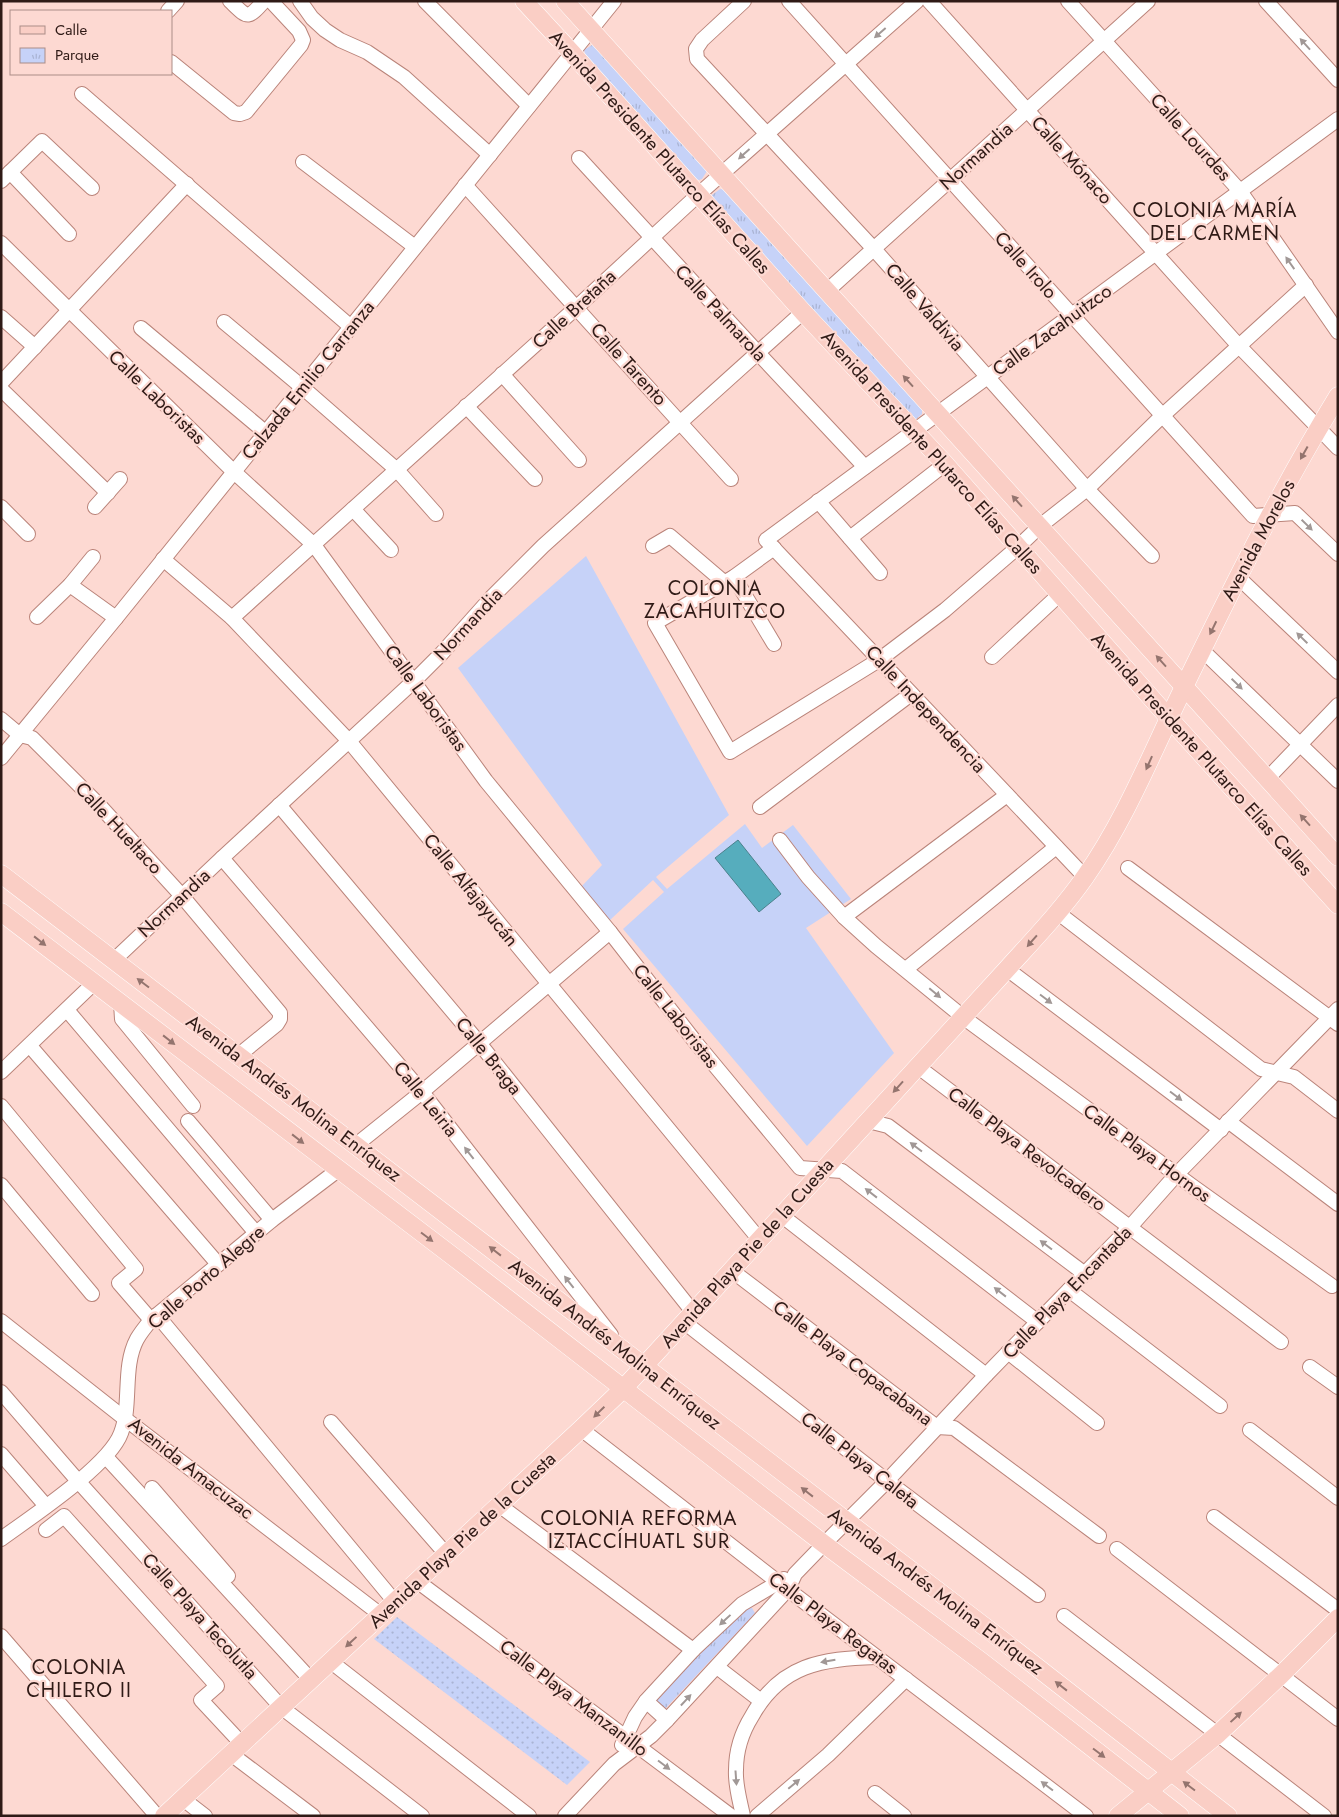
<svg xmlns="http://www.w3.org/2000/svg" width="1339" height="1817" viewBox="0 0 1339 1817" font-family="Jost,sans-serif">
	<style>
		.grass { fill: url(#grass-dots) }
		.park { fill: url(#park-tufts) }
		.pitch { fill: #c6d2f8 }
		.water { fill: #56adbd; stroke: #4a818b }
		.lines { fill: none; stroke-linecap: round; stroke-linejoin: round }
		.minor-casing { stroke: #ba847a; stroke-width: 16 }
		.major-casing { stroke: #fff; stroke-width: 19 }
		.minor { stroke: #fff; stroke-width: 14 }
		.major { stroke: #facec5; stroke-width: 18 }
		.oneway { fill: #a19896 }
		.oneway2 { fill: #94746e }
		.labels { text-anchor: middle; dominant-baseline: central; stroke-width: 4.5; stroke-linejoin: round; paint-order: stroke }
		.street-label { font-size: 19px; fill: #2f1a16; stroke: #fdd9d2 }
		.neighbourhood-label { font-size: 20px; letter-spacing: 1px; fill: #2f1a16; stroke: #fdd9d2 }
	</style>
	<defs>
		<pattern id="grass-dots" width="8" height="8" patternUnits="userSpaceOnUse" patternTransform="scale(1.25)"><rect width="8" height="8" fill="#c6d2f8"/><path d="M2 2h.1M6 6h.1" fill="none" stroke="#aab4d4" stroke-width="1.8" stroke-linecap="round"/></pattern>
		<pattern id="park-tufts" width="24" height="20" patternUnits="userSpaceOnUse" patternTransform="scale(1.25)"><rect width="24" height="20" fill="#c6d2f8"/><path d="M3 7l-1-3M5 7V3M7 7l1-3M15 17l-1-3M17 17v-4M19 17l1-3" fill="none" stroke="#aab4d4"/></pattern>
	</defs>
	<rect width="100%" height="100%" fill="#fdd9d2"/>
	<polygon class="grass" points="397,1617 590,1762 567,1785 374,1639"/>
	<g class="park">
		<polygon points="592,45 597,46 707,171 702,179 699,180 692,178 587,61 584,50"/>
		<polygon points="720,189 727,190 922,407 922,414 915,420 905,414 713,202 712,195"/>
		<polygon points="746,1605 752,1608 755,1613 664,1710 656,1707 653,1696"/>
	</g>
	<polygon class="pitch" points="586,556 729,815 656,877 667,889 745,824 762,848 793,825 851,899 806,928 894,1053 807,1146 623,929 664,892 653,880 610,920 581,887 602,865 458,668"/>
	<polygon class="water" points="738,840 781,894 759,912 715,858"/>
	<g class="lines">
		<g class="minor-casing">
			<g id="minor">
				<path d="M230,1C248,18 247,20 264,1"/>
				<polyline points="300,1 312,18 325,30 340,40 367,52 404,77 490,155"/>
				<polyline points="425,1 529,106"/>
				<polyline points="744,1 702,40 696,49 697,59 873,248 1087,489 1152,556"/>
				<polyline points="789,1 1253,516 1295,513 1338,554"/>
				<polyline points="929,1 1238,345 1338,448"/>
				<polyline points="1068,1 1240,191 1338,332"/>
				<polyline points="1266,1 1338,80"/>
				<polyline points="168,11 177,1"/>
				<polyline points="171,62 234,113 240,114 246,112 301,45 303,40 299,31 271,1"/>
				<polyline points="82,94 351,327"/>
				<polyline points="579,158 758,353 865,467"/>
				<polyline points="303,162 415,247"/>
				<polyline points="10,172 69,234"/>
				<polyline points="1,181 42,141 92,188"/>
				<polyline points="465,185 731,479"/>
				<polyline points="1,243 233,471 314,545 486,781 610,932 697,1044 800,1168 842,1171 1038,1322"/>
				<polyline points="827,291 1148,1"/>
				<polyline points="1,317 35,347"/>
				<polyline points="224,322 302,387 397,470 436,514"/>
				<polyline points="141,328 265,432"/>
				<polyline points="502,374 579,460"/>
				<polyline points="1,383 187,184"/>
				<polyline points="1,389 108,493"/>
				<polyline points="466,406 535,479"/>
				<polyline points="818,501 880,573"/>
				<polyline points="1,507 28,534"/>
				<polyline points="95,507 120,479"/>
				<polyline points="353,509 391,550"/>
				<polyline points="850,538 945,464"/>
				<polyline points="653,546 670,536 725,583"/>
				<polyline points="774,548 734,577 655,623 730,752 879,660 945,610 1018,547 1040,526 1087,489 1162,416 1306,285"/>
				<polyline points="163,559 232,618 349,741 759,1239"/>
				<polyline points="734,577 774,644"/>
				<polyline points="1238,577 1338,672"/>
				<polyline points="70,585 116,618"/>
				<polyline points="37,617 70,585 93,557"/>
				<polyline points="232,618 577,307 699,194 917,1"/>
				<polyline points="1202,650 1338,781"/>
				<polyline points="992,657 1060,594"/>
				<polyline points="1,719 20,735 32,738 99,805 182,896 280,1013 280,1019 277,1024 239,1055"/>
				<polyline points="1,758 116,618 614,1"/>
				<polyline points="1267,779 1338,705"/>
				<polyline points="279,805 480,1044 693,1312"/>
				<polyline points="760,807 911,694"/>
				<polyline points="780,840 808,877 844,917 876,946 963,1017 1192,1186 1332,1286"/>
				<polyline points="222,858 422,1092 611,1335"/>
				<polyline points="1128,868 1338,1024"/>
				<polyline points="1085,877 766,540 1338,119"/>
				<polyline points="1057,912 1261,1069 1294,1077 1338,1111"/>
				<polyline points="844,917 1007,795"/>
				<polyline points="113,961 222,858 414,681 442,653 491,598 543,546 803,312"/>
				<polyline points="906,969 1056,847"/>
				<polyline points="1007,969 1221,1130"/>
				<polyline points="121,1003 122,1019 193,1106"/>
				<polyline points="67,1010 256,1233"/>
				<polyline points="30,1046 218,1264"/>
				<polyline points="917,1066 1281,1342"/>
				<polyline points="1,1072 94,983"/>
				<polyline points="1,1106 136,1269 119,1283 151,1320"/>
				<polyline points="188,1121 272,1220"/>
				<polyline points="868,1121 888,1126 1085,1274"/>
				<polyline points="1228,1121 1338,1204"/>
				<polyline points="356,1145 422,1092 610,932"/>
				<polyline points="1,1185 92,1294"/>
				<polyline points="781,1215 986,1375"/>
				<polyline points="731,1270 937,1427 954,1428 1099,1536"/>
				<polyline points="1069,1290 1220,1406"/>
				<polyline points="157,1315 395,1602"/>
				<polyline points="1,1321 124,1418 381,1615"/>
				<polyline points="684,1322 887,1481 1038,1595"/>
				<polyline points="1008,1352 1097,1423"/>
				<polyline points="1310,1367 1338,1387"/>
				<polyline points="1,1392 78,1481 281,1707 422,1816"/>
				<polyline points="331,1422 446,1554"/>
				<polyline points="581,1429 778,1582 1086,1816"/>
				<polyline points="1250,1430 1338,1498"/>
				<polyline points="1,1454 46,1506"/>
				<polyline points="106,1457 311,1680"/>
				<polyline points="152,1488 228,1576"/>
				<polyline points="499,1505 693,1650"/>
				<polyline points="1214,1517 1338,1610"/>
				<polyline points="46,1530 64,1516 217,1686 201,1700 242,1744"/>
				<path d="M1,1539C31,1517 109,1466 121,1433C132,1404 122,1367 137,1339C141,1332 146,1326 151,1320L272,1220L338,1170"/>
				<polyline points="1117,1549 1338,1719"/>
				<polyline points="417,1581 731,1816"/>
				<polyline points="1064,1616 1324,1816"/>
				<polyline points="1,1636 157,1816"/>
				<polyline points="330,1661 529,1816"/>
				<polyline points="717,1667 761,1701"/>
				<polyline points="646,1701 667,1720"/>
				<polyline points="622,1745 635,1717 646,1701 693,1650 742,1604 784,1579"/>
				<polyline points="231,1754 313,1816"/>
				<polyline points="875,1793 904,1816"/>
				<polyline points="183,1799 205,1816"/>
				<polyline points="565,1816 614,1764 651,1736 667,1720 788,1589 795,1574 824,1544 887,1481 986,1375 1130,1227 1176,1175 1338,1009"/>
				<path d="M743,1816C740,1801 735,1785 736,1770C736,1751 742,1732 752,1716C781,1664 822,1659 876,1657"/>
				<polyline points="757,1816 828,1755 906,1679"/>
			</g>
		</g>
		<g class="major-casing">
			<g id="major">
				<polyline points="524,1 572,53 803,312 945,464 1169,718 1338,905"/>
				<polyline points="565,1 1338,857"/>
				<polyline points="1,874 1002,1640 1228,1816"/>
				<polyline points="1,912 455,1258 824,1544 982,1662 1180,1816"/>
				<path d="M164,1816L581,1429L623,1389L1007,969C1034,939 1062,910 1085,877C1125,820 1151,755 1181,693C1230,592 1279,492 1338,396"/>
				<polyline points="1118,1816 1218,1734 1281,1675 1338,1618"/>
			</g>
		</g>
		<use href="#minor" class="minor"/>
		<use href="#major" class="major"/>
	</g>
	<defs><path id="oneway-solid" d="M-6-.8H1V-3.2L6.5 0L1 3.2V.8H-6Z" transform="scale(1.25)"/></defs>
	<g class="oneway">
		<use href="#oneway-solid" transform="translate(880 33) rotate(139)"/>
		<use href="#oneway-solid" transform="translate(1305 44) rotate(-132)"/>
		<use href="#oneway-solid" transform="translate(744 154) rotate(138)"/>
		<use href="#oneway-solid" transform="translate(1290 263) rotate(-125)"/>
		<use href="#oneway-solid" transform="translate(1307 525) rotate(44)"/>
		<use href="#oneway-solid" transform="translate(1302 638) rotate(-136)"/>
		<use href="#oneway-solid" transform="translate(1237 684) rotate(44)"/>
		<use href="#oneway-solid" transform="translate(935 993) rotate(40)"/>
		<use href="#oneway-solid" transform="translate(1046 999) rotate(37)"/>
		<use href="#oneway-solid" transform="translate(1176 1096) rotate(37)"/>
		<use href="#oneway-solid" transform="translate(916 1147) rotate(-143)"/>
		<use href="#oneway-solid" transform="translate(469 1153) rotate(-128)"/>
		<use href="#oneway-solid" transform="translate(871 1193) rotate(-142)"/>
		<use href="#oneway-solid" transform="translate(1046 1245) rotate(-143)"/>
		<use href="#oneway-solid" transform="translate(569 1282) rotate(-128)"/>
		<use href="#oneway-solid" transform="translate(1000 1292) rotate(-142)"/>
		<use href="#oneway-solid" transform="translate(725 1620) rotate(137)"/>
		<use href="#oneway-solid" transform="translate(828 1661) rotate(170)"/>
		<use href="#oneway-solid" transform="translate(686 1700) rotate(-47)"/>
		<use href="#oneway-solid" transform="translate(664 1765) rotate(37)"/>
		<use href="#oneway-solid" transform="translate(736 1778) rotate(86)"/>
		<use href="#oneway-solid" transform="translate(794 1784) rotate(-40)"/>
		<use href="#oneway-solid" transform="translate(1047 1786) rotate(-143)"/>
	</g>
	<g class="oneway2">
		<use href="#oneway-solid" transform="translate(908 381) rotate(-132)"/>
		<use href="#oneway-solid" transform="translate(1304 453) rotate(119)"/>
		<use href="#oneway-solid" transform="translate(1017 501) rotate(-132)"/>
		<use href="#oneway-solid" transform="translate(1213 628) rotate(116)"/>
		<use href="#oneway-solid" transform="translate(1161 661) rotate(-132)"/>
		<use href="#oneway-solid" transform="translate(1149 763) rotate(114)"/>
		<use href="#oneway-solid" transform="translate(1305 820) rotate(-132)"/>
		<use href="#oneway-solid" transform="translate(40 941) rotate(38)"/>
		<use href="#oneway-solid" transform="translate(1032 941) rotate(131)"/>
		<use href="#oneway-solid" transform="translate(143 983) rotate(-143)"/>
		<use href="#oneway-solid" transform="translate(169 1040) rotate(38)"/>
		<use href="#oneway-solid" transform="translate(898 1087) rotate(132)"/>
		<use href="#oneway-solid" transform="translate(298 1139) rotate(38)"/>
		<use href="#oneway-solid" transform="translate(427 1237) rotate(37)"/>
		<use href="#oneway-solid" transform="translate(495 1251) rotate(-142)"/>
		<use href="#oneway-solid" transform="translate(599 1412) rotate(136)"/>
		<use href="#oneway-solid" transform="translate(807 1492) rotate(-142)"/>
		<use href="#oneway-solid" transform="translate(351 1642) rotate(137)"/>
		<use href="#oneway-solid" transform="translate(1061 1686) rotate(-142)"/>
		<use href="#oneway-solid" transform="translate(1236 1717) rotate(-43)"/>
		<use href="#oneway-solid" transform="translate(1099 1753) rotate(37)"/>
		<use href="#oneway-solid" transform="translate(1189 1786) rotate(-143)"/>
	</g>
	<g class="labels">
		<g class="street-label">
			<text transform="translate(1191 137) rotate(48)">Calle Lourdes</text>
			<text transform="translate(660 152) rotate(48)">Avenida Presidente Plutarco Elías Calles</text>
			<text transform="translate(976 156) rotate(-42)">Normandia</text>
			<text transform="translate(1072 160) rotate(48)">Calle Mónaco</text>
			<text transform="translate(1026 265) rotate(48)">Calle Irolo</text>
			<text transform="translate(925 307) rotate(49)">Calle Valdivia</text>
			<text transform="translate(574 309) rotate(-43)">Calle Bretaña</text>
			<text transform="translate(721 313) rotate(47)">Calle Palmarola</text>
			<text transform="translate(1052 330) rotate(-36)">Calle Zacahuitzco</text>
			<text transform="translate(629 364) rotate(48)">Calle Tarento</text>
			<text transform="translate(308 380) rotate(-51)">Calzada Emilio Carranza</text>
			<text transform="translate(157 397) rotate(44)">Calle Laboristas</text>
			<text transform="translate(932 452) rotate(48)">Avenida Presidente Plutarco Elías Calles</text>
			<text transform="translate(1258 540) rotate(-62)">Avenida Morelos</text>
			<text transform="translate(468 624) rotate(-47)">Normandia</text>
			<text transform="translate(426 698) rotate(54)">Calle Laboristas</text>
			<text transform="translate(926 709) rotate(47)">Calle Independencia</text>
			<text transform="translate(1202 754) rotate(48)">Avenida Presidente Plutarco Elías Calles</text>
			<text transform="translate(119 828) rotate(47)">Calle Hueltaco</text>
			<text transform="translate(471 890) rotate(51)">Calle Alfajayucán</text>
			<text transform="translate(174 903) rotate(-43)">Normandia</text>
			<text transform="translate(676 1016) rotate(52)">Calle Laboristas</text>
			<text transform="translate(489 1056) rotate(51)">Calle Braga</text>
			<text transform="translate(294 1098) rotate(37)">Avenida Andrés Molina Enríquez</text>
			<text transform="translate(426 1099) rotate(51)">Calle Leiria</text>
			<text transform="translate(1027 1149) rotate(37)">Calle Playa Revolcadero</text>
			<text transform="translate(1147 1153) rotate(36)">Calle Playa Hornos</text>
			<text transform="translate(747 1253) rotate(-48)">Avenida Playa Pie de la Cuesta</text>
			<text transform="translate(206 1277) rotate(-41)">Calle Porto Alegre</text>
			<text transform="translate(1067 1292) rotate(-46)">Calle Playa Encantada</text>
			<text transform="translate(615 1344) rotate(38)">Avenida Andrés Molina Enríquez</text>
			<text transform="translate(853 1363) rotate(37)">Calle Playa Copacabana</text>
			<text transform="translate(860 1460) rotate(38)">Calle Playa Caleta</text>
			<text transform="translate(191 1468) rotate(38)">Avenida Amacuzac</text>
			<text transform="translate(462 1540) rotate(-43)">Avenida Playa Pie de la Cuesta</text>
			<text transform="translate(936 1591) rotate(37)">Avenida Andrés Molina Enríquez</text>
			<text transform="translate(200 1616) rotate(48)">Calle Playa Tecolutla</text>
			<text transform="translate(833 1623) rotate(37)">Calle Playa Regatas</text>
			<text transform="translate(574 1698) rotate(37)">Calle Playa Manzanillo</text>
		</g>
		<g class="neighbourhood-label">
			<text x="1215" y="210">COLONIA MARÍA<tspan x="1215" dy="23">DEL CARMEN</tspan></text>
			<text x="715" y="588">COLONIA<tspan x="715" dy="23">ZACAHUITZCO</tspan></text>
			<text x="639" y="1518">COLONIA REFORMA<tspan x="639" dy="23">IZTACCÍHUATL SUR</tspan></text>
			<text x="79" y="1667">COLONIA<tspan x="79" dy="23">CHILERO II</tspan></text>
		</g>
	</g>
	<rect width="1339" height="1817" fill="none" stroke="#2f1a16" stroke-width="5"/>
	<rect x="10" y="10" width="162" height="65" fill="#fdd9d2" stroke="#ab8d87"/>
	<rect x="20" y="26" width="25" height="8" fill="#facec5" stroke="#ab8d87"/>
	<text x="55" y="35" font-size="15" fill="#2f1a16">Calle</text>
	<rect x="20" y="48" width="25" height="15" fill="url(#park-tufts)" stroke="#ab8d87"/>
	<text x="55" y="60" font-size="15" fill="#2f1a16">Parque</text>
</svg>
